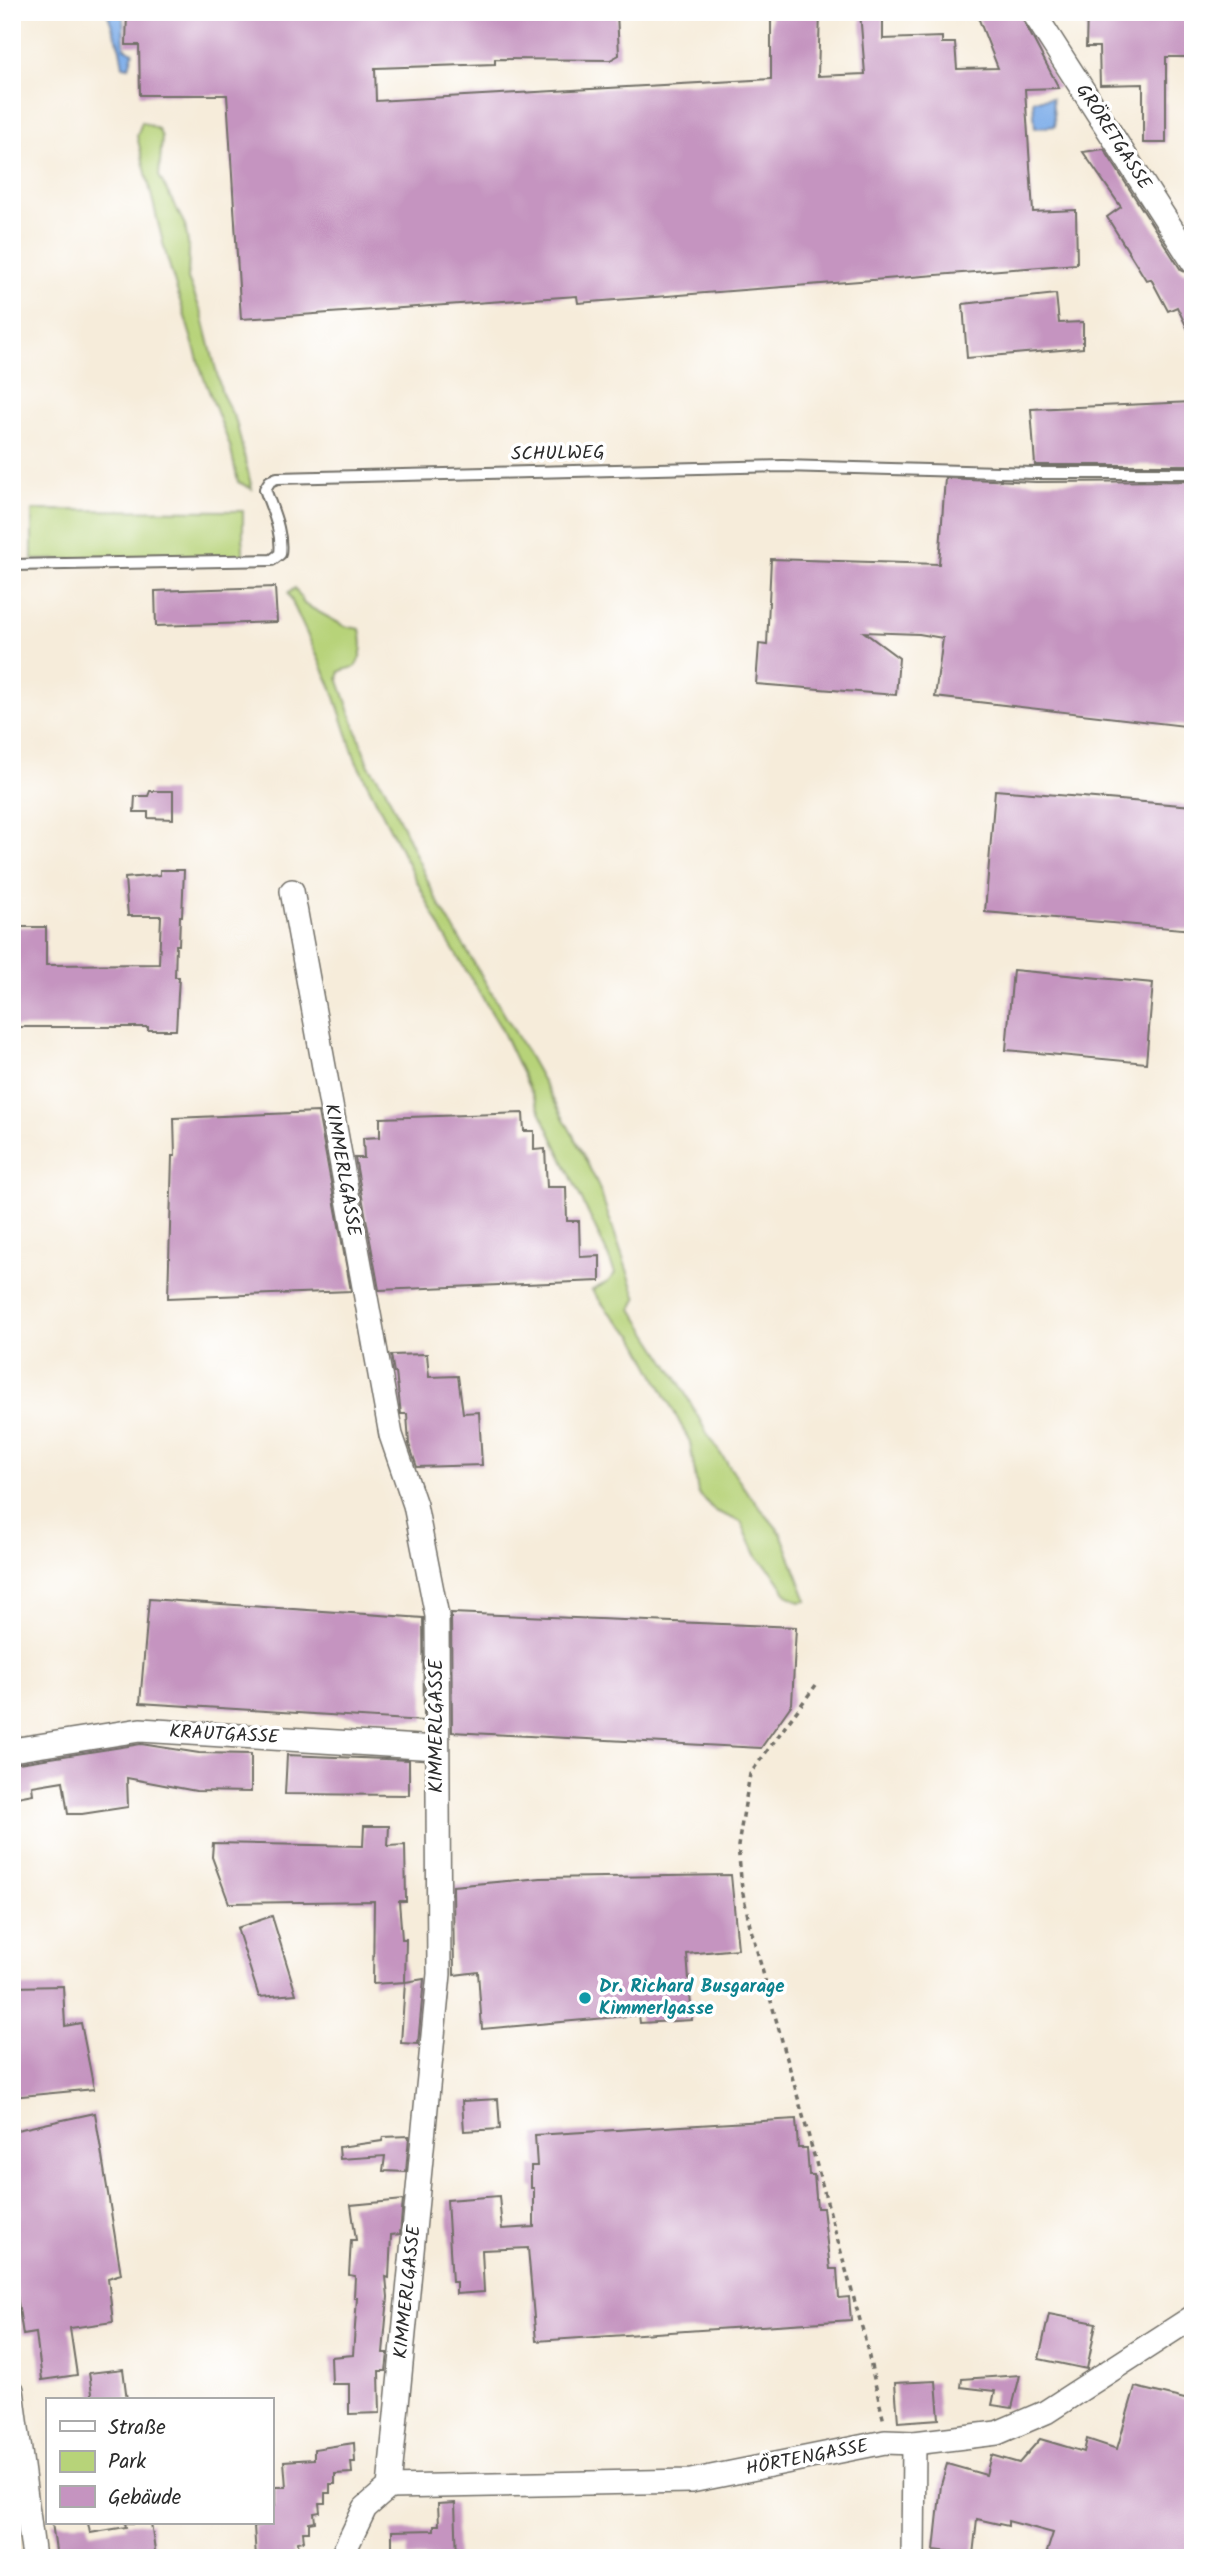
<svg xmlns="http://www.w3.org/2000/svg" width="1205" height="2570" viewBox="0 0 1205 2570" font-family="Kalam,sans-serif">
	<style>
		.green { fill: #b7d379; stroke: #717f52; stroke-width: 2 }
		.water { fill: #7eade9; stroke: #546c8a; stroke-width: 2 }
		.building { fill: #c594c0 }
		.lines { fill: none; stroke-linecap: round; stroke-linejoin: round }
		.lane-casing { stroke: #726f68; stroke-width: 14 }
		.street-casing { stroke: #726f68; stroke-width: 26 }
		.path { stroke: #726f68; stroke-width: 3.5; stroke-dasharray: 5 5; stroke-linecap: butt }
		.lane { stroke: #fff; stroke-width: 10 }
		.street { stroke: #fff; stroke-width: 23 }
		.culture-dot { fill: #0f9aa8; stroke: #fff; stroke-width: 2.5 }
		.labels { text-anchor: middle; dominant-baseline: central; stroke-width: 7; stroke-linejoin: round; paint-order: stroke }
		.street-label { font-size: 19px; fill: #2b2b2b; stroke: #fff }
		.culture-label { font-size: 19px; font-weight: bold; fill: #0d838f; stroke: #fff; text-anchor: start }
	</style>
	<rect width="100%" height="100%" fill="#fff"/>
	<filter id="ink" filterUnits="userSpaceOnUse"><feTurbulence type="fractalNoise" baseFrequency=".0143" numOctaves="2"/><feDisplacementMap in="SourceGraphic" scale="14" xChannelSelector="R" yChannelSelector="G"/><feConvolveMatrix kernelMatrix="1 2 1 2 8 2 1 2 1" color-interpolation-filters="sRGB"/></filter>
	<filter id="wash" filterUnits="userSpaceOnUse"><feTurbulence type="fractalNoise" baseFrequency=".00686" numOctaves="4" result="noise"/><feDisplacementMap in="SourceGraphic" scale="28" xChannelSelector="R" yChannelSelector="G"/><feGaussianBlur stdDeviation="1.57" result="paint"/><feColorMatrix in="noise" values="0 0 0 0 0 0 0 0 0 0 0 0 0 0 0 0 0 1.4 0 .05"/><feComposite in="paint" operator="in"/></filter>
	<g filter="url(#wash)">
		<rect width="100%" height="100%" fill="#f6ecda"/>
		<g class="green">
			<polygon points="142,122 158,129 162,137 159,176 185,225 189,249 188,279 202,314 222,394 236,421 252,489 238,482 230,446 202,373 165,251 137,136"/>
			<polygon points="32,510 243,511 243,557 32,560"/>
			<path d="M295,588L304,604L344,626L360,629C363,643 363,655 355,667L340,671L338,678L369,766L385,788L435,897L526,1051L574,1137L598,1185L637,1299L632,1309L678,1380L709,1437L747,1492L781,1533L807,1601L799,1602L788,1595L771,1570L758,1559L741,1522L715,1511L698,1493L690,1442L634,1336L608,1311L592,1290L608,1282L615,1273L606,1251L501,1028L442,931L356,761L332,688L288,593Z"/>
		</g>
		<g class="water">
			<polygon points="107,12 123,12 124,47 133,52 129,67 123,66 120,49"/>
			<polygon points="1052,98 1055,126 1035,128 1033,100"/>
		</g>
		<g id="blocks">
			<g class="building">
				<polygon points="127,12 617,12 619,55 610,60 495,59 495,64 375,68 376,101 771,79 771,12 820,12 818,76 865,74 860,12 883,12 883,39 942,37 942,43 955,43 957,69 998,68 976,12 1019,12 1059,88 1025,89 1033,212 1076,210 1077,264 578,303 577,296 241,319 227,95 140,95 139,45 126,45"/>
				<polygon points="1087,12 1193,12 1193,57 1166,57 1166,143 1143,143 1143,84 1100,85 1099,47 1086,47"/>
				<polygon points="1104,149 1181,270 1193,276 1193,340 1177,307 1168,311 1151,279 1146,280 1107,217 1121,207 1083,152"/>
				<polygon points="1056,294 1059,323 1083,322 1083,348 967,358 963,304"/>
				<polygon points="1193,402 1193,465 1035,465 1031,409"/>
				<polygon points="945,478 1036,482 1193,481 1193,727 935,697 943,638 919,634 864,632 899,658 896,695 756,684 759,644 767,645 771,559 939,564"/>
				<polygon points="275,587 277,622 156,626 155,591"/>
				<polygon points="995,790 1193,806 1193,930 985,912"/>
				<polygon points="150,791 173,791 173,819 148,818 148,812 134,812 135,796 148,796"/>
				<polygon points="160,870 184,870 182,916 180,916 179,945 176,945 175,977 179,977 176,1030 148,1030 148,1027 12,1027 12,927 46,927 46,965 159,964 161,916 128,916 125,878 160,875"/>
				<polygon points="1013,970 1153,983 1146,1063 1006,1050"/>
				<polygon points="318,1112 351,1291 168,1298 172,1156 175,1156 174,1118"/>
				<polygon points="523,1113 524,1131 534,1131 534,1150 545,1149 547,1187 566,1187 567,1221 579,1221 580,1257 600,1256 600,1281 379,1290 355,1158 364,1158 363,1138 380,1137 380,1118"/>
				<polygon points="427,1354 429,1377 458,1376 463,1413 479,1412 482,1465 417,1467 409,1444 407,1414 401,1414 396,1373 394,1373 391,1355"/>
				<polygon points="149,1599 423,1618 424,1721 140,1703"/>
				<polygon points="451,1613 796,1627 792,1704 761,1748 452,1732"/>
				<polygon points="141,1744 199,1753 251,1754 251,1792 196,1791 127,1778 128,1807 82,1814 68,1814 63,1781 32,1786 33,1794 12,1798 12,1764"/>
				<polygon points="287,1755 409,1760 409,1795 285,1794"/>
				<polygon points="364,1826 389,1826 388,1846 405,1845 406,1901 399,1901 402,1939 406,1939 405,1982 373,1984 374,1901 229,1903 212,1857 213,1843 363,1846"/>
				<polygon points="731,1875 738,1949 687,1954 692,2020 640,2023 639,2015 482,2029 478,1972 454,1975 453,1886 541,1878"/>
				<polygon points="272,1916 296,1994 259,1997 237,1928"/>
				<polygon points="424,1979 418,2044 401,2043 405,1982"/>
				<polygon points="63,1986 65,2026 81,2023 94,2089 12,2097 12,1987"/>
				<polygon points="498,2099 500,2129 464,2131 462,2101"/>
				<polygon points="95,2113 121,2274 108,2278 113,2322 70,2328 77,2375 42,2380 36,2333 23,2335 15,2282 12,2255 12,2131"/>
				<polygon points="796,2119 798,2148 807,2148 809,2175 814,2175 817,2208 823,2208 830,2269 837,2269 839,2298 849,2297 851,2320 536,2341 528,2248 482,2250 484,2292 456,2294 456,2282 452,2282 447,2200 499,2196 502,2229 534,2227 534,2188 531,2188 531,2166 537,2166 535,2135"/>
				<polygon points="409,2136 406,2172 383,2171 385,2156 340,2159 339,2147 382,2141 383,2137"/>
				<polygon points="403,2200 400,2234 391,2235 389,2278 386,2277 388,2297 383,2353 388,2353 386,2371 379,2371 380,2413 349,2414 349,2384 332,2384 331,2357 353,2355 357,2298 354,2298 355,2276 349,2275 351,2240 356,2240 351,2205"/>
				<polygon points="1049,2314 1096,2323 1087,2369 1039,2359"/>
				<polygon points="123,2369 127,2400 93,2400 89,2373"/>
				<polygon points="1020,2375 1012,2408 992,2405 995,2391 961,2387 962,2379"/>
				<polygon points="936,2381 939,2419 898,2422 895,2383"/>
				<polygon points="1135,2387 1193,2401 1193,2558 1045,2558 1053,2533 1008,2521 1008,2526 977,2519 973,2555 934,2550 941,2485 947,2464 986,2475 991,2455 1019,2463 1040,2439 1084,2452 1087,2439 1117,2449"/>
				<polygon points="354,2443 355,2462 351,2462 352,2473 335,2474 335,2484 330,2484 330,2493 325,2493 325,2503 319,2503 320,2512 314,2513 315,2522 309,2523 309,2532 303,2532 304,2541 298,2542 299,2551 293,2551 294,2558 256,2558 254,2526 271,2523 271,2506 275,2506 275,2487 286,2487 284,2461 314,2459 314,2449"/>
				<polygon points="455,2503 457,2558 408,2557 407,2547 392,2548 392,2531 434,2530 434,2525 439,2525 438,2504"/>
				<polygon points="52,2523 88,2523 90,2533 126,2527 125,2523 151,2523 156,2558 57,2558"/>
			</g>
		</g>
	</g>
	<g filter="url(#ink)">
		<use href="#blocks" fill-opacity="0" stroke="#726f68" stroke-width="2"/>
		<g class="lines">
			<g class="lane-casing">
				<path id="lane" d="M12,565L272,560L280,554C283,532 272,510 265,489L270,481L277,478L783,466L1035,473H1193"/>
			</g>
			<g class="street-casing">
				<g id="street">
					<polyline points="1033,12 1193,262"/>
					<polyline points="292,891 391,1435 415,1505 437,1616 439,1974 389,2487 365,2508 341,2558"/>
					<polyline points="12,1750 140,1730 437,1748"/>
					<polyline points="12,2390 34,2558"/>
					<polyline points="389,2487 691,2481 885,2442 914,2443 997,2433 1046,2412 1193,2317"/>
					<polyline points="913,2558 914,2443"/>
				</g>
			</g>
			<polyline class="path" points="816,1685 750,1774 738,1846 742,1889 750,1926 863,2331 884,2422"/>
			<use href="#lane" class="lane"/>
			<use href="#street" class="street"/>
		</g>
	</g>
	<circle class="culture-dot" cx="585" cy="1998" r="7"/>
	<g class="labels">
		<g class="street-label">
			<text transform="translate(1113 137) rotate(57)">GRÖRETGASSE</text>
			<text transform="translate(558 454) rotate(-1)">SCHULWEG</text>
			<text transform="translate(342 1170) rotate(80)">KIMMERLGASSE</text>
			<text transform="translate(437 1726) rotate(-90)">KIMMERLGASSE</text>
			<text transform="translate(224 1735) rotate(3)">KRAUTGASSE</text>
			<text transform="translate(408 2292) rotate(-84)">KIMMERLGASSE</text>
			<text transform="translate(807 2458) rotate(-11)">HÖRTENGASSE</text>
		</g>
		<g class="culture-label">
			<text x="599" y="1987">Dr. Richard Busgarage<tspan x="599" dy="22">Kimmerlgasse</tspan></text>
		</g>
	</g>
	<rect width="1205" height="2570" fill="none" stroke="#fff" stroke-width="42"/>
	<rect x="46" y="2398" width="228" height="126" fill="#ffffff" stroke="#aaaaaa" stroke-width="2"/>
	<rect x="60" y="2421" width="35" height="10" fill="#ffffff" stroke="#aaaaaa" stroke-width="2"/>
	<text x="108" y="2434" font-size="21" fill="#2b2b2b">Straße</text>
	<rect x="60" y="2451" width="35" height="21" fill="#b7d379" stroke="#aaaaaa" stroke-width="2"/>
	<text x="108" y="2468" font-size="21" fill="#2b2b2b">Park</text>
	<rect x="60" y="2486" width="35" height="21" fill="#c594c0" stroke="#aaaaaa" stroke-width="2"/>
	<text x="108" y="2504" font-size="21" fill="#2b2b2b">Gebäude</text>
</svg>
